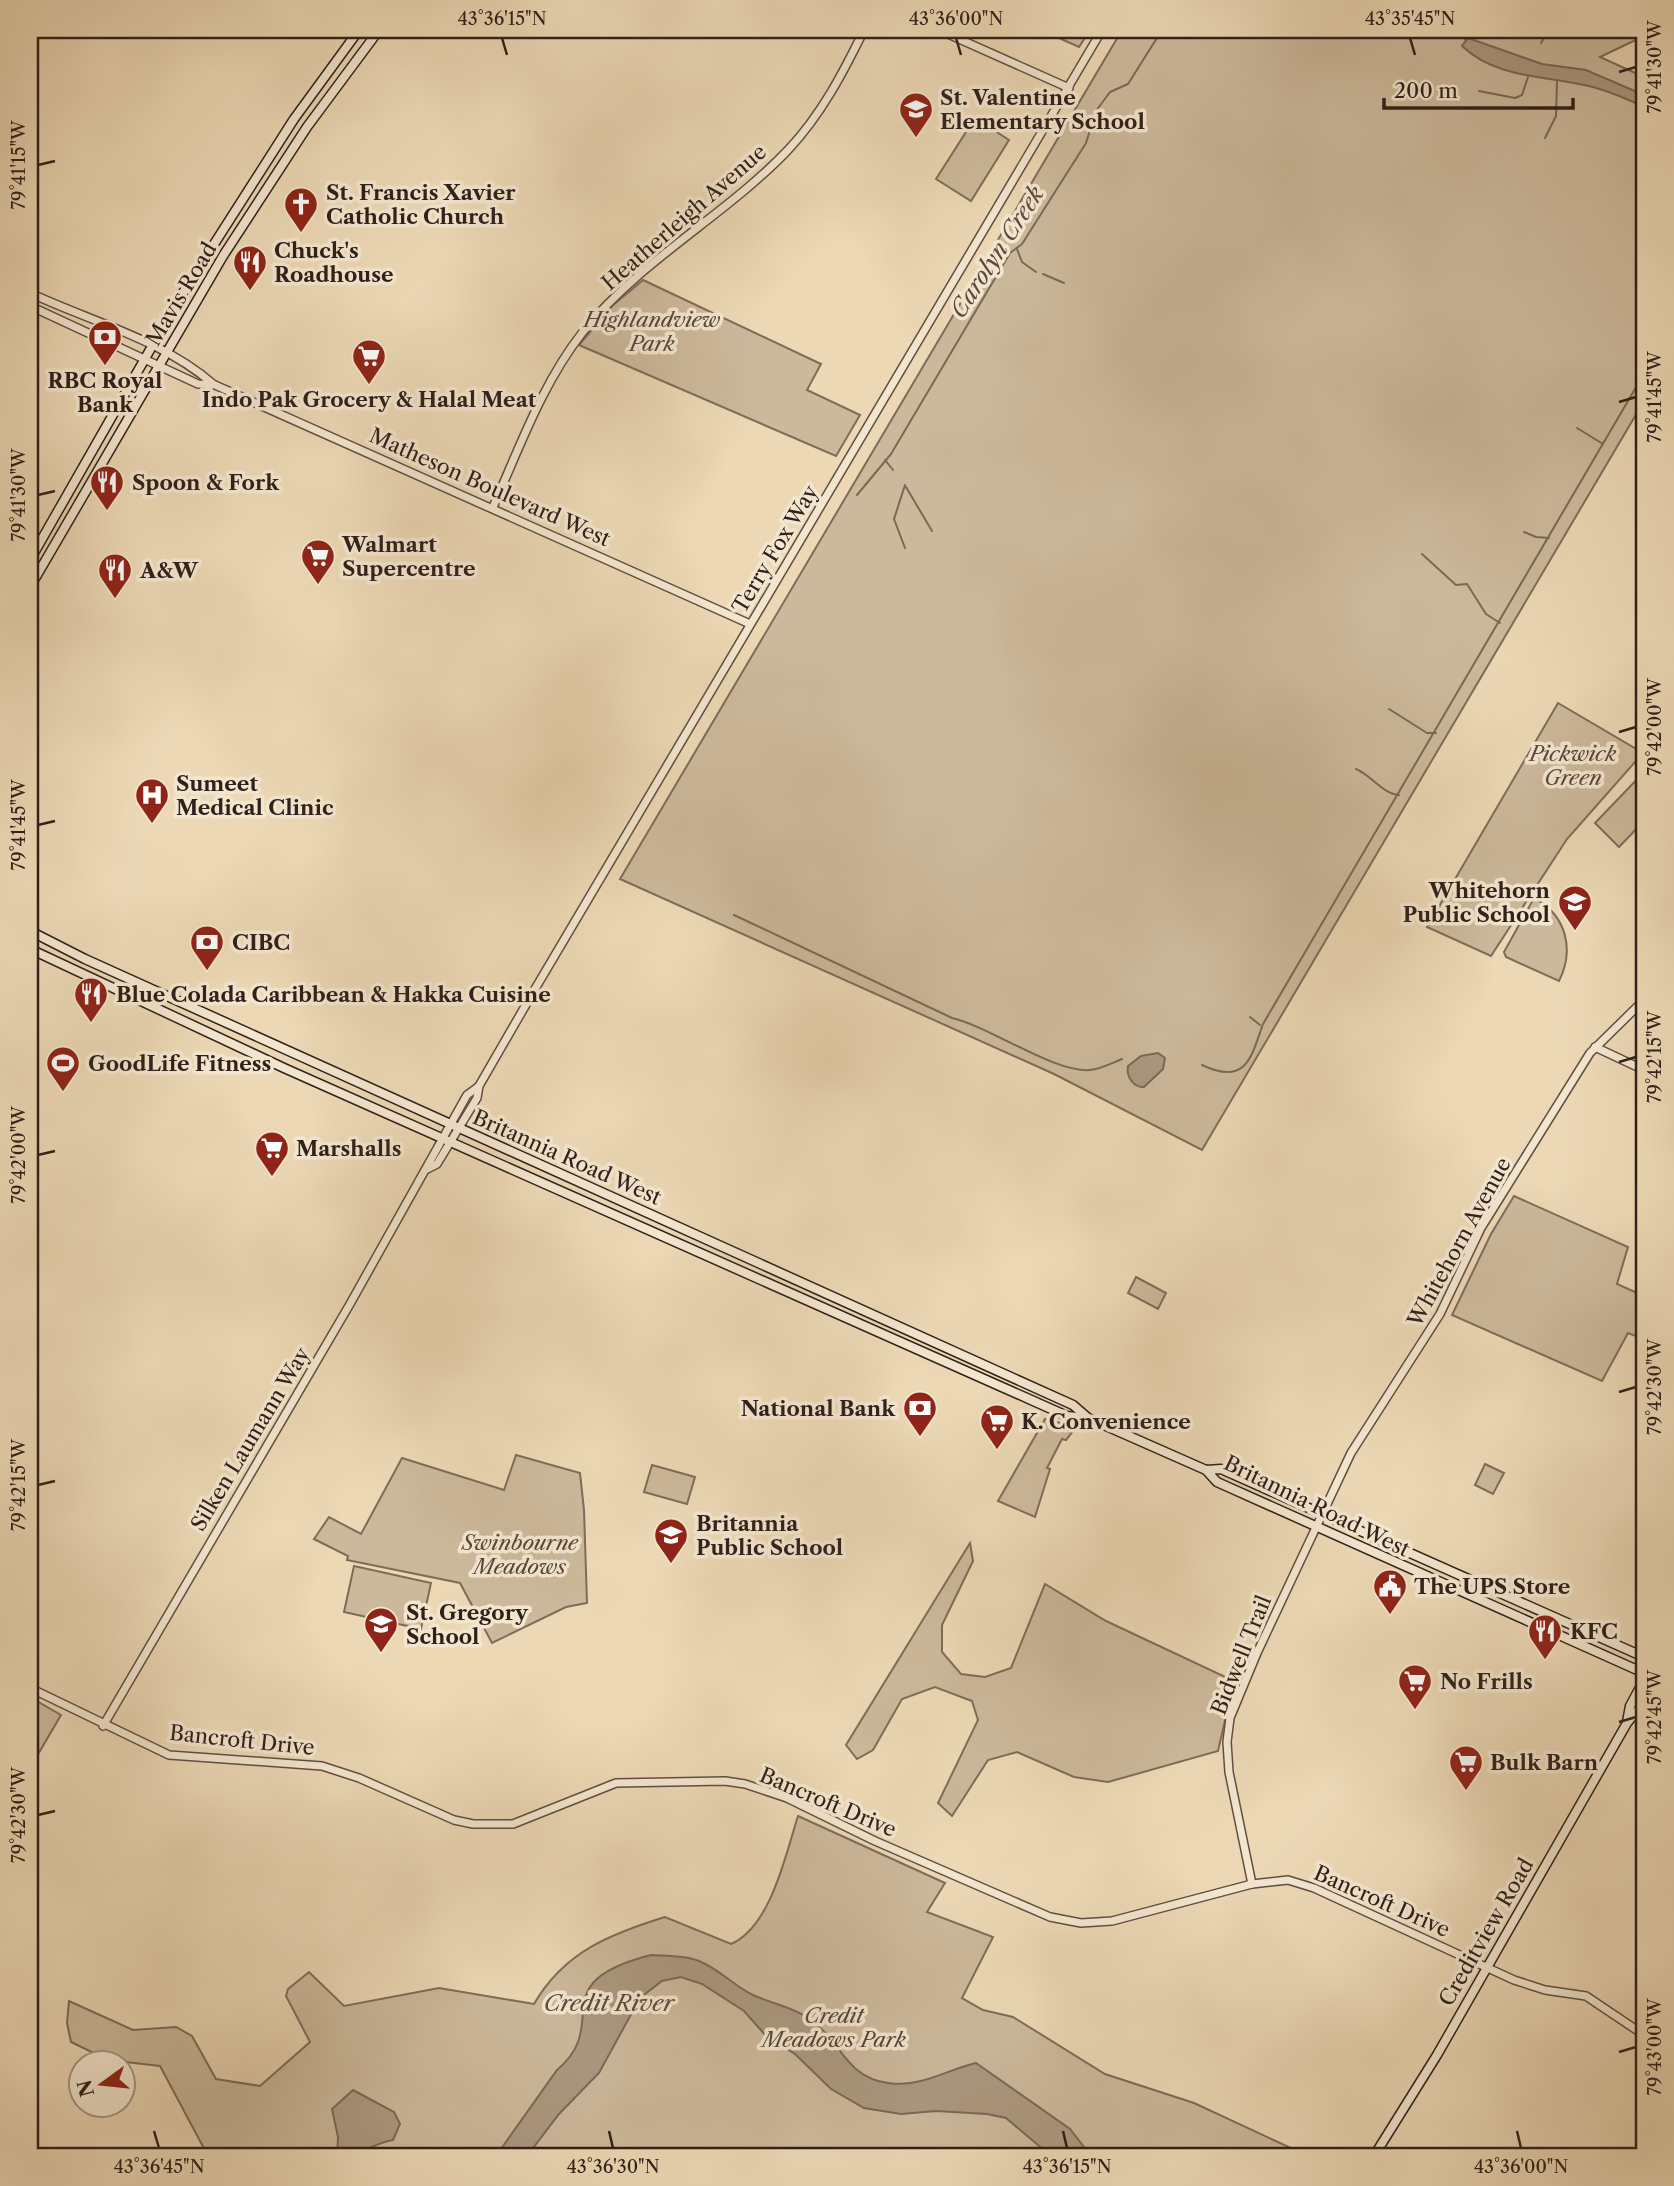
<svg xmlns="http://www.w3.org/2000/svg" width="1674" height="2186" viewBox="0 0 1674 2186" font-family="'Libre Caslon Text',serif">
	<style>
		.green { fill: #ccb99b; stroke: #7e6c5a; stroke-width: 2 }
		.water { fill: #ac9980; stroke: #7a6957; stroke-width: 2 }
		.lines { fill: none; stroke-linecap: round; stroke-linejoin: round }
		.stream { stroke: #7a6957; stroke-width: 2 }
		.tertiary-casing { stroke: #5f4e41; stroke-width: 10 }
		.secondary-casing { stroke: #30201a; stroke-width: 11 }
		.tertiary { stroke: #f3e6cf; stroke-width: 7 }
		.secondary { stroke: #f3e6cf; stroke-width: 8 }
		.ticks { fill: none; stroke: #30201a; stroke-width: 2.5 }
		.labels { text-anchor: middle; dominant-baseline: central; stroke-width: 7; stroke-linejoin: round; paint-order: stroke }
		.poi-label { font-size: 21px; font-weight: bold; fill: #30201a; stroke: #f3e6cf; text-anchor: start }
		.street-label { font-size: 21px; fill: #30201a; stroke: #f3e6cf }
		.park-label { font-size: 21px; font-style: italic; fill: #57463a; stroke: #f3e6cf }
		.water-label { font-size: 23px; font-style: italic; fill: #5b4a3e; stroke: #f3e6cf }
		.neatline { fill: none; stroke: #30201a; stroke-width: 2.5 }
		.ticks-label { font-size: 18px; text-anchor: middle; fill: #30201a }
	</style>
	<rect width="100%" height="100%" fill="#ecd8b5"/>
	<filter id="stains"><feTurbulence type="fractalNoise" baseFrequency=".00286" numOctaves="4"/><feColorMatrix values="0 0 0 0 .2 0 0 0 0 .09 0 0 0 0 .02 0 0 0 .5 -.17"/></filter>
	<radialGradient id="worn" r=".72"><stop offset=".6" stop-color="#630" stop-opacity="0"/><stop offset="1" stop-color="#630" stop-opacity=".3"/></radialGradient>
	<g class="green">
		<polygon points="1041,30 1090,30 1079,47"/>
		<polygon points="1122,30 1644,30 1644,36 1600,57 1644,77 1644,401 1202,1150 1054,1074 620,879"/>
		<polygon points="975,118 1009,140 971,201 936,179"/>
		<polygon points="643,280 821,364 807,390 860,415 836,456 579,345 612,306"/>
		<polygon points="1558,703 1643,753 1567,839 1491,956 1427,927"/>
		<polygon points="1644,772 1644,821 1619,847 1595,823"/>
		<path d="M1534,898C1566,915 1575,949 1559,981L1506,957L1504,952Z"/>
		<polygon points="1514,1196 1628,1247 1617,1284 1644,1296 1644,1339 1628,1333 1602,1381 1452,1315 1491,1234"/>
		<polygon points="1136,1277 1166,1293 1158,1309 1128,1293"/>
		<polygon points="1045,1419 1076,1427 1066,1440 1062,1439 1047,1468 1050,1469 1035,1517 998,1501"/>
		<polygon points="516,1455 580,1473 584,1510 587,1603 566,1607 492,1643 460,1583 347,1560 348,1556 314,1539 329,1517 361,1534 402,1458 504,1490"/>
		<polygon points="1485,1464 1504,1473 1493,1494 1475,1485"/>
		<polygon points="652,1465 695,1477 687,1504 644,1492"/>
		<polygon points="970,1543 973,1561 942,1625 942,1652 961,1674 985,1677 1011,1668 1045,1584 1106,1621 1234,1681 1218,1751 1108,1782 1074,1777 1017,1752 988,1760 952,1816 938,1803 978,1720 972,1701 935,1687 902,1699 873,1750 857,1759 846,1745"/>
		<polygon points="354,1566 431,1583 421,1629 344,1612"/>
		<polygon points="30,1697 61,1715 30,1768"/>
		<path d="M798,1816L945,1883L927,1912L993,1937L962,1998L983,2010L1013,2017L1105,2074L1194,2103L1308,2156H208L160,2066L108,2060L71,2042L67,2023L69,2001L133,2030L176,2027L192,2036L216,2079L260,2086L310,2042L286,1996L288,1989L309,1972L344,2006L439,1988L534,2004C564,1952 610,1934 665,1917L731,1944C771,1927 786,1853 798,1816Z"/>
	</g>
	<g class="water">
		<path d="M1468,38L1542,64L1586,70L1644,95V107C1625,98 1605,89 1584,85C1543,76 1494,77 1462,46Z"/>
		<path d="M1158,1053L1165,1058L1163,1069L1144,1087C1134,1088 1126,1077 1128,1066L1141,1056Z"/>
		<path d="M651,1955C666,1956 685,1955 699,1961C719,1969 734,1986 753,1995C772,2004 791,2006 808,2018C841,2039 844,2077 888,2083C920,2088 946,2070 976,2063L1070,2129L1091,2156H1051L1006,2118L987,2114L936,2111L901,2114L864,2108L831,2089L795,2054L767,2037L744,2011L702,1984L681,1977L662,1981L640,1998L599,2073L559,2114L527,2156H496L557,2070C613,2023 541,1983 651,1955Z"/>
		<path d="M353,2090L394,2112L400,2124L393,2140C372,2143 358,2158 337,2156L338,2137L332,2109Z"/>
	</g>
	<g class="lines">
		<g class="stream">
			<polyline points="1460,30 1466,41"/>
			<path d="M1522,30C1538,37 1552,38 1567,30"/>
			<polyline points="1541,43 1545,36"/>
			<polyline points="1479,91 1515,98 1522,95 1528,77"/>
			<polyline points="1545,138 1556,116 1557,82"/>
			<polyline points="1017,249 1022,262 1036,272"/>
			<polyline points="1043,274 1064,283"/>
			<polyline points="1577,428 1603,444"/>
			<polyline points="885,460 893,470"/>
			<polyline points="906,487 932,531"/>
			<polyline points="857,495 891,454 1010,253 1022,244 1086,143 1096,111 1110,92 1128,84 1162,30"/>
			<polyline points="1524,532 1536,537 1549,538"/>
			<polyline points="905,548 894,519 905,485"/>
			<polyline points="1422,554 1456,585 1467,584 1486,614 1500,623"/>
			<polyline points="1389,709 1427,733 1436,733"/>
			<path d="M1356,769C1371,775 1383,794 1399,795"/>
			<path d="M734,915L952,1018C991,1027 1054,1073 1090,1070C1101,1069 1112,1063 1122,1059"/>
			<polyline points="1250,1017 1260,1025"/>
			<path d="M1202,1065C1246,1086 1251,1058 1263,1024L1642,377"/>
		</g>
		<g class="tertiary-casing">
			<g id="tertiary">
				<polyline points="939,30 1069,88"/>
				<path d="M30,293C90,321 163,340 213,384"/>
				<polyline points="30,306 198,384 215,385 750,624"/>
				<path d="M493,507C519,449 542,384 582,333C639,261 725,216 788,150C821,115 843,73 864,30"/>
				<polyline points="1595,1047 1644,1070"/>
				<polyline points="427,1169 437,1164 477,1098 479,1086 535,989 1102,30"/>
				<polyline points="30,1688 169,1755 322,1766 359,1778 454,1820 473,1824 513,1824 616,1783 725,1781 745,1784 787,1798 875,1841 1050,1917 1081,1923 1112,1921 1252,1884 1288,1880 1314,1888 1514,1980 1545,1990 1586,1996 1644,2035"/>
				<polyline points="103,1726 350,1304 467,1095 478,1087"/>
				<polyline points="1252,1884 1229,1772 1227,1742 1230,1718 1257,1653 1351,1453 1440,1314 1481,1228 1590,1053 1644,1000"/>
			</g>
		</g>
		<g class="secondary-casing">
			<g id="secondary">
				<polyline points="30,560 179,299 294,119 359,30"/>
				<polyline points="30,587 223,256 307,127 379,30"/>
				<polyline points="30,931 85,959 1073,1405 1088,1418 1206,1470 1217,1482 1644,1673"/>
				<polyline points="30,949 284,1068 1029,1399 1067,1416 1088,1418"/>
				<polyline points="1206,1470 1221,1469 1644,1657"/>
				<polyline points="1627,1722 1630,1706 1644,1680"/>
				<polyline points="1374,2156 1437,2055 1627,1723 1644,1702"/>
			</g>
		</g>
		<use href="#tertiary" class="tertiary"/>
		<use href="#secondary" class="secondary"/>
	</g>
	<path class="ticks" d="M502,38L507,55M956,38L961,55M1410,38L1415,55M1619,72L1636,67M38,165L55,161M1619,402L1636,397M38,495L55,491M1619,732L1636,727M38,825L55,821M1619,1062L1636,1057M38,1155L55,1151M1619,1392L1636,1387M38,1485L55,1481M1619,1722L1636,1717M38,1815L55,1811M1619,2052L1636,2047M154,2131L159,2148M609,2131L613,2148M1063,2131L1067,2148M1517,2131L1521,2148"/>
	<defs>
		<g id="school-pin" transform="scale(1.75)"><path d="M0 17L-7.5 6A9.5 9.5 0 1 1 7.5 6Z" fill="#8f2418" stroke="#f3e6cf"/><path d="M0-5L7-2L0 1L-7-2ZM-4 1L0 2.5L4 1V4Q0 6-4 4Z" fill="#fff"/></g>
		<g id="church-pin" transform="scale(1.75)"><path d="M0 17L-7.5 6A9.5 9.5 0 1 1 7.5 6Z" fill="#8f2418" stroke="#f3e6cf"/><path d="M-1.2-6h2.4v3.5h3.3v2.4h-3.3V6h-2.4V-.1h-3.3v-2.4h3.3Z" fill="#fff"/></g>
		<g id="restaurant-pin" transform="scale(1.75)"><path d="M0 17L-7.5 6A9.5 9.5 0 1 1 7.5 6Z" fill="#8f2418" stroke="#f3e6cf"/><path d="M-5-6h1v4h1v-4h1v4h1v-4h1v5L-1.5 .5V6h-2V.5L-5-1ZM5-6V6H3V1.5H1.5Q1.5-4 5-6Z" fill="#fff"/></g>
		<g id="bank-pin" transform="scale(1.75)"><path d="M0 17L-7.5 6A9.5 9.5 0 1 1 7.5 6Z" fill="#8f2418" stroke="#f3e6cf"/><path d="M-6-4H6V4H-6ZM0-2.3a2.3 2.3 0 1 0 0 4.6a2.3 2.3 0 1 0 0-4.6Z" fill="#fff"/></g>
		<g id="supermarket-pin" transform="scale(1.75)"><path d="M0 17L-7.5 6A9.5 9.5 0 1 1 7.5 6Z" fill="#8f2418" stroke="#f3e6cf"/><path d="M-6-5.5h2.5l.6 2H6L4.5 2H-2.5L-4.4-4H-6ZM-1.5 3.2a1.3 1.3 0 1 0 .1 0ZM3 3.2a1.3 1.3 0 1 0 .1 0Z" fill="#fff"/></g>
		<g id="hospital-pin" transform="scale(1.75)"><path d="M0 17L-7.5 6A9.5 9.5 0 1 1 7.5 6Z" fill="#8f2418" stroke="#f3e6cf"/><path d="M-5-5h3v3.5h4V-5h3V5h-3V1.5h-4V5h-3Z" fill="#fff"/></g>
		<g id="stadium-pin" transform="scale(1.75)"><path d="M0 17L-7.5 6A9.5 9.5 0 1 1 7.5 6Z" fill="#8f2418" stroke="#f3e6cf"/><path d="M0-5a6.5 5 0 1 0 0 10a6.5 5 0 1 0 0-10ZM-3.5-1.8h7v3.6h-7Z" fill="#fff"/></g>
		<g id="civic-pin" transform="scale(1.75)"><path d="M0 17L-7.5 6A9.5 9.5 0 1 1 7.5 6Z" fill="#8f2418" stroke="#f3e6cf"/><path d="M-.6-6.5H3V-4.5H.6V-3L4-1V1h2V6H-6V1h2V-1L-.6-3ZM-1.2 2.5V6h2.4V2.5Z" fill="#fff"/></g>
	</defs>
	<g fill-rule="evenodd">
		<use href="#school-pin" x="916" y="109"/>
		<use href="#church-pin" x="301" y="204"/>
		<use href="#restaurant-pin" x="250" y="262"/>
		<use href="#bank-pin" x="105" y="337"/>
		<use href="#supermarket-pin" x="369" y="356"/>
		<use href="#restaurant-pin" x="107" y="482"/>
		<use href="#supermarket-pin" x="318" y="556"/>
		<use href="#restaurant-pin" x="115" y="570"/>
		<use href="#hospital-pin" x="152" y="795"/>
		<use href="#school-pin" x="1575" y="902"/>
		<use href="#bank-pin" x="207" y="942"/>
		<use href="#restaurant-pin" x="91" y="994"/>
		<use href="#stadium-pin" x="63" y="1063"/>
		<use href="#supermarket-pin" x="272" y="1148"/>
		<use href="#bank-pin" x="920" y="1408"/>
		<use href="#supermarket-pin" x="997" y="1421"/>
		<use href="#school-pin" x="671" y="1535"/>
		<use href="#civic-pin" x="1390" y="1586"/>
		<use href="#school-pin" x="381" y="1624"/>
		<use href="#restaurant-pin" x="1545" y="1631"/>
		<use href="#supermarket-pin" x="1415" y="1681"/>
		<use href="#supermarket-pin" x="1466" y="1762"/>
	</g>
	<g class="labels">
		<g class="poi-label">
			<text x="940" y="97">St. Valentine<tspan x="940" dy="24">Elementary School</tspan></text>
			<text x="326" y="192">St. Francis Xavier<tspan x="326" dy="24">Catholic Church</tspan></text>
			<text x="274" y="250">Chuck's<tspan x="274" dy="24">Roadhouse</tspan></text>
			<text x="105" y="380" text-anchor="middle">RBC Royal<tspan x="105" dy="24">Bank</tspan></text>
			<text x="369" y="399" text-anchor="middle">Indo Pak Grocery &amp; Halal Meat</text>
			<text x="132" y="482">Spoon &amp; Fork</text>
			<text x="342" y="544">Walmart<tspan x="342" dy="24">Supercentre</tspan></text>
			<text x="140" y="570">A&amp;W</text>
			<text x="176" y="783">Sumeet<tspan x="176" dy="24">Medical Clinic</tspan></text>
			<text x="1550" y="890" text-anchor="end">Whitehorn<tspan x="1550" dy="24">Public School</tspan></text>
			<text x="232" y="942">CIBC</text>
			<text x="116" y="994">Blue Colada Caribbean &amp; Hakka Cuisine</text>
			<text x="88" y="1063">GoodLife Fitness</text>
			<text x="296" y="1148">Marshalls</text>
			<text x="895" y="1408" text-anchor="end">National Bank</text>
			<text x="1021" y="1421">K. Convenience</text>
			<text x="696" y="1523">Britannia<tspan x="696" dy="24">Public School</tspan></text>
			<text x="1414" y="1586">The UPS Store</text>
			<text x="406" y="1612">St. Gregory<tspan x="406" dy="24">School</tspan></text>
			<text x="1570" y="1631">KFC</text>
			<text x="1440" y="1681">No Frills</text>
			<text x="1490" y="1762">Bulk Barn</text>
		</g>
		<g class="street-label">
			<text transform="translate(684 217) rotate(-41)">Heatherleigh Avenue</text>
			<text transform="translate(181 294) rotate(-59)">Mavis Road</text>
			<text transform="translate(490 487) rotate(24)">Matheson Boulevard West</text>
			<text transform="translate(775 549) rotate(-59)">Terry Fox Way</text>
			<text transform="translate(567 1157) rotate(24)">Britannia Road West</text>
			<text transform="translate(1459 1242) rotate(-61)">Whitehorn Avenue</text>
			<text transform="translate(250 1439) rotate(-59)">Silken Laumann Way</text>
			<text transform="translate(1317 1506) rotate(26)">Britannia Road West</text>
			<text transform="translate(1241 1655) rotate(-68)">Bidwell Trail</text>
			<text transform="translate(242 1740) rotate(6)">Bancroft Drive</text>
			<text transform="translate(828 1802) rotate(23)">Bancroft Drive</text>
			<text transform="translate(1382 1901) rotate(24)">Bancroft Drive</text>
			<text transform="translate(1486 1932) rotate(-60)">Creditview Road</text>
		</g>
		<g class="park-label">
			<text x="652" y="319">Highlandview<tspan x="652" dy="24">Park</tspan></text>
			<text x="1573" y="753">Pickwick<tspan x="1573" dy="24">Green</tspan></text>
			<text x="520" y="1542">Swinbourne<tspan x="520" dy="24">Meadows</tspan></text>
			<text x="834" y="2015">Credit<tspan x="834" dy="24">Meadows Park</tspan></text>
		</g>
		<g class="water-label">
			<text transform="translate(997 252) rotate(-57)">Carolyn Creek</text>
			<text x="609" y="2003">Credit River</text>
		</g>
	</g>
	<rect width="1674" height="2186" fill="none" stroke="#ecd8b5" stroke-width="77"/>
	<g transform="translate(102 2084) rotate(255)"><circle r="33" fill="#f3e6cf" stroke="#a59787" stroke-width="2"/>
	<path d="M0-5L12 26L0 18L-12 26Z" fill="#8f2418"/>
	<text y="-10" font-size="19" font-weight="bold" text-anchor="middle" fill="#30201a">N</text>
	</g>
	<path d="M1384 98v10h189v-10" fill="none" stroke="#30201a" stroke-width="3.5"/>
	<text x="1394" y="98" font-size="21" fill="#30201a" stroke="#f3e6cf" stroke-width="5" paint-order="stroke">200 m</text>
	<rect x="38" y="38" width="1598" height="2110" class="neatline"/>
	<g class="ticks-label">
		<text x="502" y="25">43°36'15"N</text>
		<text x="956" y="25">43°36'00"N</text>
		<text x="1410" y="25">43°35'45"N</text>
		<text transform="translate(1655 67) rotate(-90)" y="6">79°41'30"W</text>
		<text transform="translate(19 165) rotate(-90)" y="6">79°41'15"W</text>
		<text transform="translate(1655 397) rotate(-90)" y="6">79°41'45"W</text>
		<text transform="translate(19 495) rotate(-90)" y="6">79°41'30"W</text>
		<text transform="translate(1655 727) rotate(-90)" y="6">79°42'00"W</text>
		<text transform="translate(19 825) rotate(-90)" y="6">79°41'45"W</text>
		<text transform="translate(1655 1057) rotate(-90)" y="6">79°42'15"W</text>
		<text transform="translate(19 1155) rotate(-90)" y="6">79°42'00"W</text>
		<text transform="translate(1655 1387) rotate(-90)" y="6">79°42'30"W</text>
		<text transform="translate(19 1485) rotate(-90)" y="6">79°42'15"W</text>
		<text transform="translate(1655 1717) rotate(-90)" y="6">79°42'45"W</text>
		<text transform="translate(19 1815) rotate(-90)" y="6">79°42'30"W</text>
		<text transform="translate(1655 2047) rotate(-90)" y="6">79°43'00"W</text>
		<text x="159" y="2173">43°36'45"N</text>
		<text x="613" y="2173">43°36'30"N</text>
		<text x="1067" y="2173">43°36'15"N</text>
		<text x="1521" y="2173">43°36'00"N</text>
	</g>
	<rect width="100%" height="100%" filter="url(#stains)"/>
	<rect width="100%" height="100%" fill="url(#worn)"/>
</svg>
